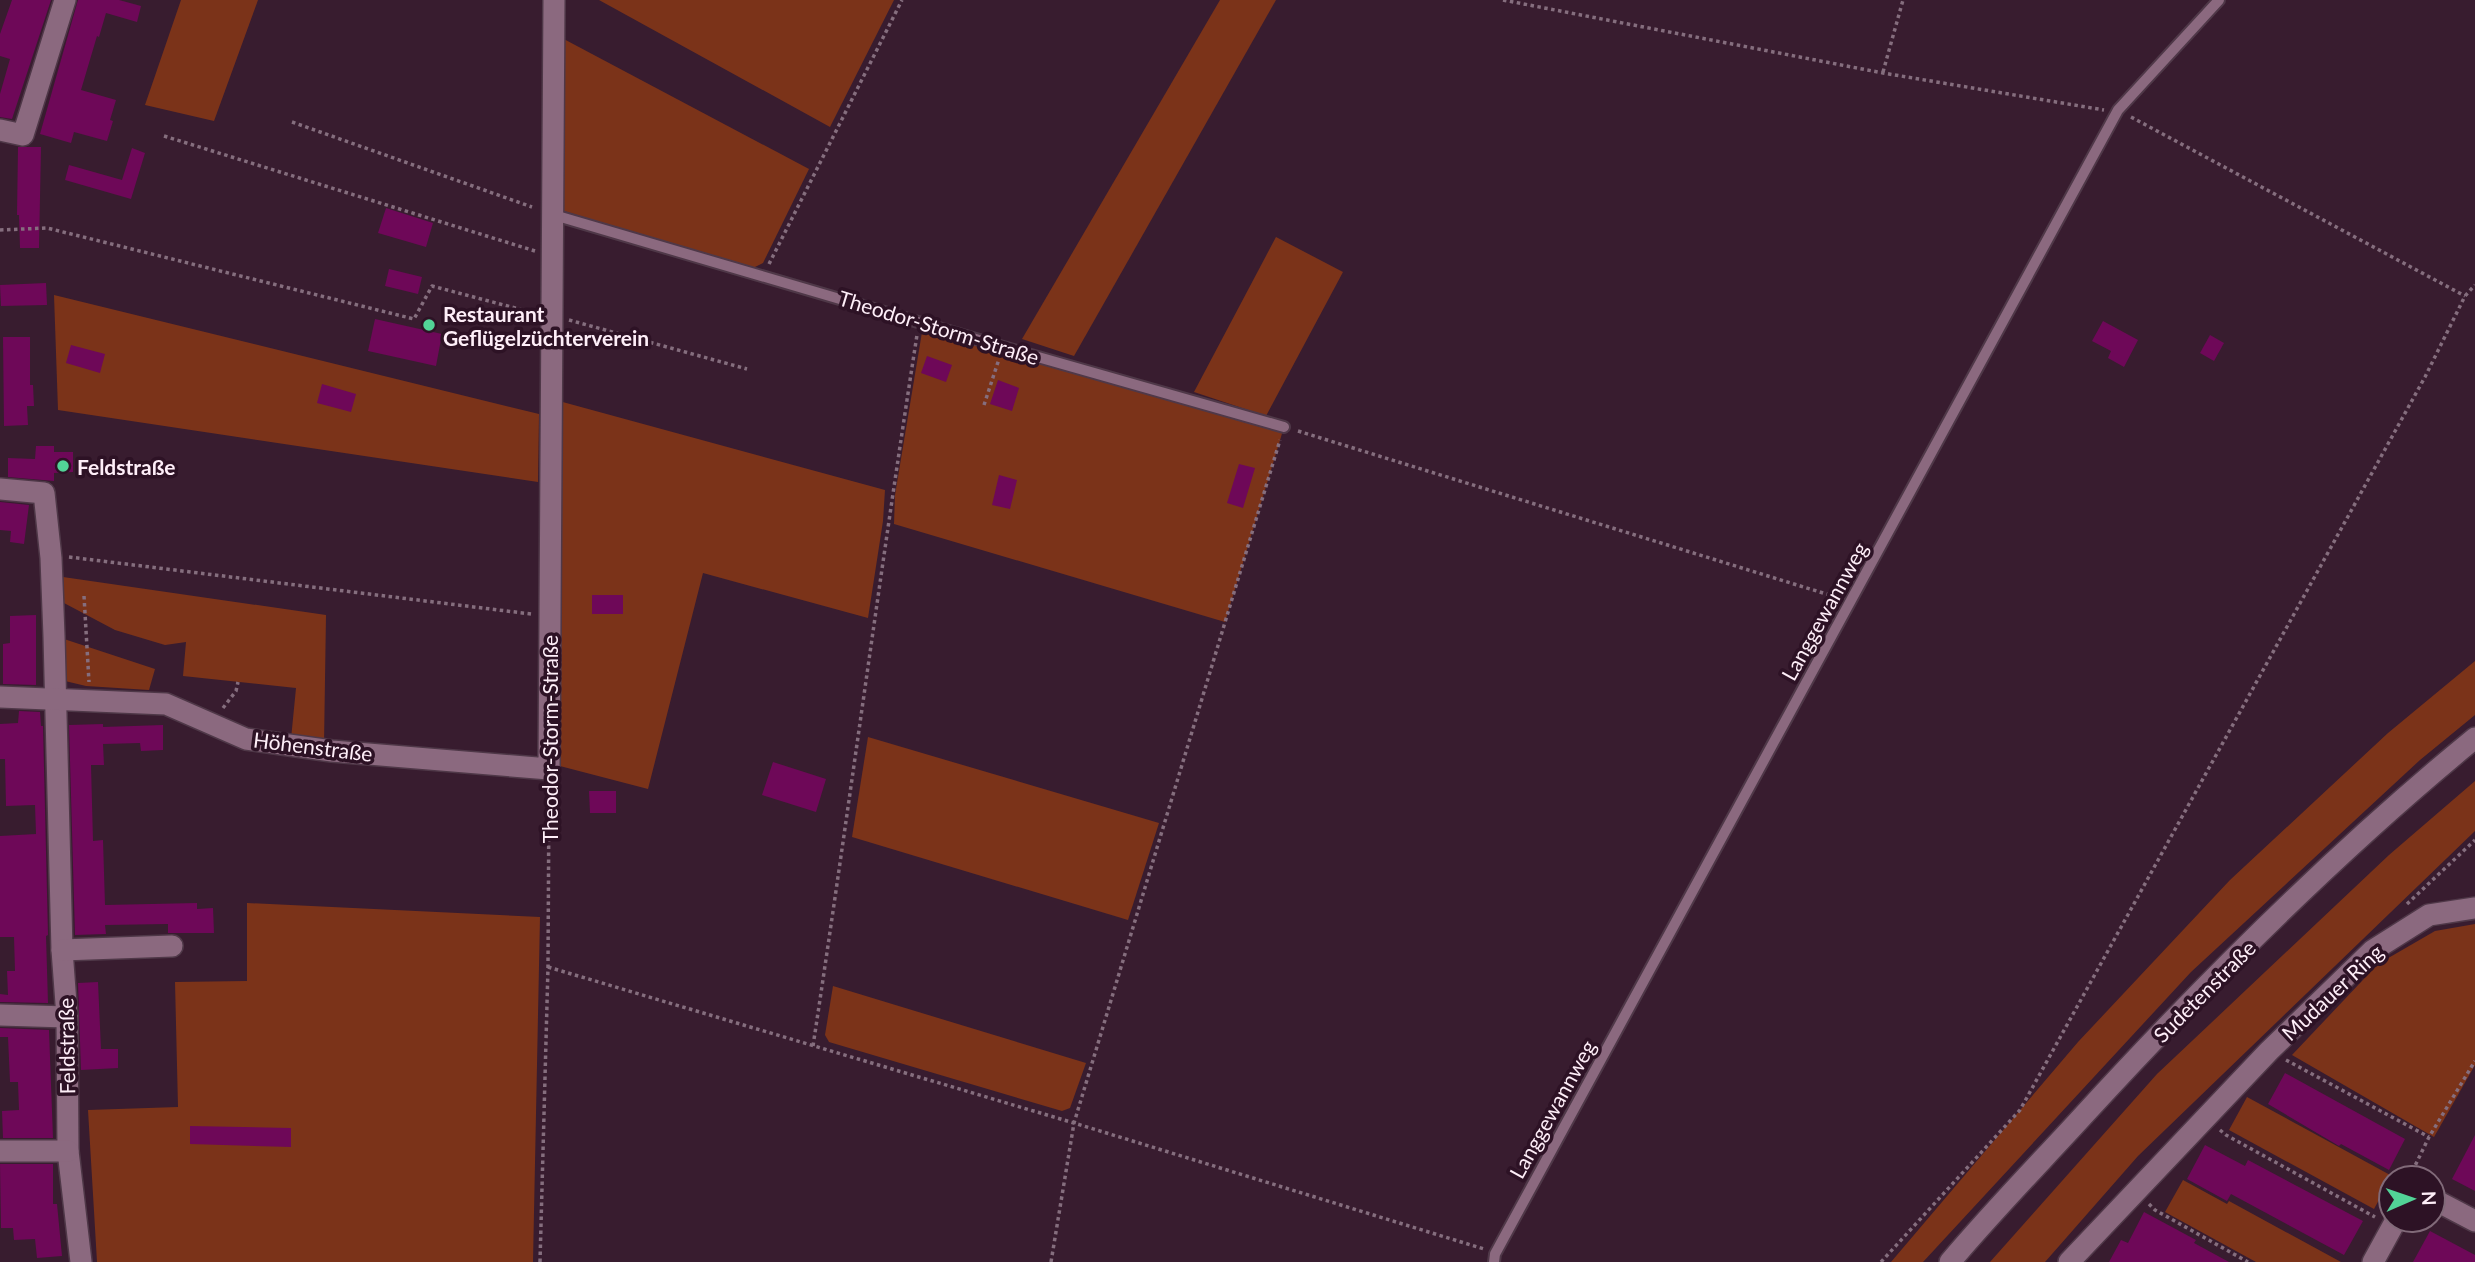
<svg xmlns="http://www.w3.org/2000/svg" width="2475" height="1262" viewBox="0 0 2475 1262" font-family="Lato,sans-serif">
	<style>
		.green { fill: #7b3319 }
		.building { fill: #6e0858 }
		.lines { fill: none; stroke-linecap: round; stroke-linejoin: round }
		.service-casing { stroke: #4f3848; stroke-width: 14 }
		.minor-casing { stroke: #4f3848; stroke-width: 24 }
		.secondary-casing { stroke: #4f3848; stroke-width: 24 }
		.path { stroke: #856e7e; stroke-width: 3.5; stroke-dasharray: 3.5 3.5; stroke-linecap: butt }
		.service { stroke: #8b697f; stroke-width: 10 }
		.minor { stroke: #8b697f; stroke-width: 21 }
		.secondary { stroke: #8b697f; stroke-width: 21 }
		.poi-dot { fill: #52d397; stroke: #2d1225; stroke-width: 2.5 }
		.labels { text-anchor: middle; dominant-baseline: central; stroke-width: 7; stroke-linejoin: round; paint-order: stroke }
		.poi-label { font-size: 21px; font-weight: bold; fill: #feeef8; stroke: #2d1225; text-anchor: start }
		.street-label { font-size: 21px; fill: #feeef8; stroke: #2d1225 }
	</style>
	<rect width="100%" height="100%" fill="#381c2f"/>
	<g class="green">
		<polygon points="181,0 258,0 214,121 145,105"/>
		<polygon points="599,0 894,0 830,127"/>
		<polygon points="1220,0 1276,0 1074,356 1022,339"/>
		<polygon points="560,37 809,169 763,263 751,269 564,211 559,203"/>
		<polygon points="1276,237 1343,272 1266,416 1194,392"/>
		<polygon points="54,295 539,414 538,482 58,410"/>
		<polygon points="923,326 1284,427 1225,622 894,524 895,495"/>
		<polygon points="559,401 885,490 883,521 868,618 703,573 648,789 556,765"/>
		<polygon points="63,577 326,615 324,744 291,739 296,688 183,676 186,642 165,645 115,630 64,603"/>
		<polygon points="64,639 155,669 149,690 86,686 65,681"/>
		<polygon points="2475,661 2475,715 2420,760 2191,972 1923,1262 1891,1262 2078,1042 2230,880 2388,733"/>
		<polygon points="868,737 1159,823 1128,920 852,837"/>
		<polygon points="2475,781 2475,831 2138,1156 2045,1262 1990,1262 2157,1074 2389,855"/>
		<polygon points="247,903 540,917 533,1262 97,1262 88,1110 178,1107 175,982 247,981"/>
		<polygon points="2475,924 2475,1065 2434,1137 2292,1055 2378,964 2435,931"/>
		<polygon points="833,986 1086,1063 1070,1108 1062,1111 829,1042 825,1035"/>
		<polygon points="2247,1097 2392,1176 2374,1209 2229,1130"/>
		<polygon points="2183,1180 2227,1204 2229,1201 2341,1262 2256,1262 2165,1212"/>
	</g>
	<g class="building">
		<polygon points="12,0 51,0 12,119 0,117 0,94 10,59 0,56 0,34"/>
		<polygon points="78,0 119,0 141,6 137,22 106,13 99,37 97,36 81,90 116,100 110,120 113,121 107,141 74,132 71,143 40,134"/>
		<polygon points="18,147 41,147 39,248 20,248 19,215 17,215"/>
		<polygon points="132,148 145,153 131,199 65,180 69,165 122,180"/>
		<polygon points="386,208 433,223 426,247 378,233"/>
		<polygon points="389,269 422,277 418,294 385,286"/>
		<polygon points="46,283 47,305 1,306 0,285"/>
		<polygon points="375,319 442,334 436,366 368,351"/>
		<polygon points="2103,321 2138,340 2124,367 2108,358 2111,351 2092,341"/>
		<polygon points="2210,335 2224,343 2214,361 2200,353"/>
		<polygon points="3,337 30,337 30,385 33,385 34,406 27,406 28,425 4,426"/>
		<polygon points="71,345 105,354 100,373 66,363"/>
		<polygon points="927,356 952,365 946,382 921,373"/>
		<polygon points="998,380 1019,388 1012,411 990,404"/>
		<polygon points="322,384 356,394 351,412 317,403"/>
		<polygon points="36,446 54,446 54,452 73,452 73,472 54,473 54,481 8,477 8,458 35,459"/>
		<polygon points="1239,464 1255,468 1243,508 1227,503"/>
		<polygon points="999,475 1017,480 1010,509 992,505"/>
		<polygon points="0,502 29,505 24,544 10,542 11,531 0,530"/>
		<rect x="592" y="595" width="31" height="19"/>
		<polygon points="36,615 36,685 3,684 3,644 10,643 10,616"/>
		<polygon points="19,711 40,712 41,726 43,726 48,935 46,936 48,1003 0,1002 0,994 8,995 7,971 15,971 14,937 0,937 0,836 36,834 35,805 6,806 5,759 0,759 0,724 18,723"/>
		<polygon points="103,724 103,727 163,725 163,750 141,751 140,743 103,744 104,765 91,765 93,841 103,840 105,905 197,903 197,909 213,908 214,933 168,933 168,924 105,925 106,934 75,935 69,725"/>
		<polygon points="773,762 826,779 816,812 762,795"/>
		<polygon points="589,791 616,791 616,813 590,813"/>
		<polygon points="98,982 101,1049 118,1049 118,1068 81,1070 78,983"/>
		<polygon points="0,1028 49,1030 53,1138 3,1138 2,1111 19,1110 18,1082 10,1082 8,1037 0,1037"/>
		<polygon points="2285,1073 2405,1139 2389,1170 2341,1144 2339,1146 2268,1104"/>
		<polygon points="190,1126 291,1128 291,1147 190,1144"/>
		<polygon points="2475,1135 2475,1191 2452,1179"/>
		<polygon points="2205,1145 2245,1166 2248,1160 2363,1221 2344,1255 2231,1194 2227,1201 2187,1179"/>
		<polygon points="0,1164 53,1164 53,1204 57,1204 62,1256 37,1258 35,1239 14,1240 13,1228 1,1228"/>
		<polygon points="2144,1212 2196,1240 2194,1243 2229,1262 2109,1262 2121,1240 2128,1243"/>
		<polygon points="2430,1231 2475,1255 2475,1262 2413,1262"/>
	</g>
	<g class="lines">
		<g class="service-casing">
			<g id="service">
				<polyline points="554,215 1003,347 1284,427"/>
				<polyline points="1494,1262 1495,1254 2118,110 2219,0"/>
			</g>
		</g>
		<g class="minor-casing">
			<g id="minor">
				<polyline points="0,130 23,135 65,0"/>
				<polyline points="0,489 44,493 51,558 54,636 62,950 67,1017 68,1151 81,1262"/>
				<polyline points="0,697 166,704 246,739 332,751 549,769 554,0"/>
				<polyline points="62,950 172,946"/>
				<polyline points="0,1015 67,1017"/>
				<polyline points="0,1151 68,1151"/>
				<polyline points="2433,1199 2475,1221"/>
				<polyline points="2069,1262 2269,1051 2372,951 2429,915 2475,908"/>
				<polyline points="2373,1262 2396,1220"/>
			</g>
		</g>
		<g class="secondary-casing">
			<path id="secondary" d="M1950,1262C1992,1212 2038,1165 2082,1117C2203,985 2337,851 2475,738"/>
		</g>
		<g class="path">
			<polyline points="1503,0 1883,73 2104,110"/>
			<polyline points="1883,72 1903,0"/>
			<polyline points="2131,117 2465,296"/>
			<polyline points="292,122 532,207"/>
			<polyline points="164,136 535,251"/>
			<polyline points="0,230 47,228 414,319 432,286 534,313"/>
			<polyline points="769,264 902,0"/>
			<polyline points="569,320 747,369"/>
			<polyline points="984,405 999,359"/>
			<polyline points="1298,431 1836,597"/>
			<polyline points="69,557 531,614"/>
			<polyline points="84,596 89,682"/>
			<polyline points="223,708 236,691 238,682"/>
			<polyline points="2407,904 2475,840"/>
			<polyline points="548,967 1074,1123 1484,1249"/>
			<path d="M813,1046C849,809 880,572 917,335"/>
			<polyline points="2286,1060 2429,1137"/>
			<polyline points="2220,1130 2226,1135 2375,1217"/>
			<polyline points="2413,1178 2412,1172 2429,1137 2475,1061"/>
			<polyline points="2149,1204 2155,1210 2248,1262"/>
			<polyline points="540,1262 548,967 549,789"/>
			<polyline points="1051,1262 1074,1123 1280,440"/>
			<polyline points="1881,1262 2020,1110 2425,377 2465,296 2475,285"/>
		</g>
		<use href="#service" class="service"/>
		<use href="#minor" class="minor"/>
		<use href="#secondary" class="secondary"/>
	</g>
	<g class="poi-dot">
		<circle cx="429" cy="325" r="7"/>
		<circle cx="63" cy="466" r="7"/>
	</g>
	<g class="labels">
		<g class="poi-label">
			<text x="443" y="313">Restaurant<tspan x="443" dy="24">Geflügelzüchterverein</tspan></text>
			<text x="77" y="466">Feldstraße</text>
		</g>
		<g class="street-label">
			<text transform="translate(939 327) rotate(17)">Theodor-Storm-Straße</text>
			<text transform="translate(1824 611) rotate(-61)">Langgewannweg</text>
			<text transform="translate(549 739) rotate(-90)">Theodor-Storm-Straße</text>
			<text transform="translate(313 746) rotate(7)">Höhenstraße</text>
			<text transform="translate(2204 991) rotate(-45)">Sudetenstraße</text>
			<text transform="translate(2332 992) rotate(-43)">Mudauer Ring</text>
			<text transform="translate(66 1046) rotate(-91)">Feldstraße</text>
			<text transform="translate(1552 1109) rotate(-61)">Langgewannweg</text>
		</g>
	</g>
	<g transform="translate(2412 1199) rotate(88)"><circle r="33" fill="#2d1225" stroke="#816a79" stroke-width="2"/>
	<path d="M0-5L12 26L0 18L-12 26Z" fill="#52d397"/>
	<text y="-10" font-size="19" font-weight="bold" text-anchor="middle" fill="#feeef8">N</text>
	</g>
</svg>
